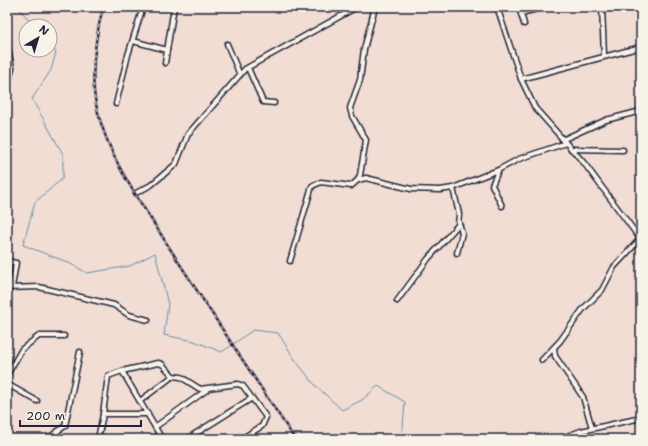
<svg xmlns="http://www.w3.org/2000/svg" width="648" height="446" viewBox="0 0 648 446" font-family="'Shantell Sans',sans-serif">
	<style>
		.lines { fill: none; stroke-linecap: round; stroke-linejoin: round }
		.stream { stroke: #648da9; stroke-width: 1 }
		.street-casing { stroke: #22223b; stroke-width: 7 }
		.street { stroke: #f7f3e8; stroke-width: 4 }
		.rail-casing { stroke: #22223b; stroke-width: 2.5 }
		.rail { stroke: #f7f3e8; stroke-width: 1; stroke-dasharray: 3; stroke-linecap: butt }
	</style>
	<rect width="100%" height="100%" fill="#f2ddd4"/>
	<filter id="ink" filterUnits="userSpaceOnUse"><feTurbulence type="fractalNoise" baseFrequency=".025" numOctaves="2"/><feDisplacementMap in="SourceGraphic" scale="8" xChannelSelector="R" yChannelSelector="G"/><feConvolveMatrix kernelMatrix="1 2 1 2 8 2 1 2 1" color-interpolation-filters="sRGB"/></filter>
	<g filter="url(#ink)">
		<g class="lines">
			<g class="stream">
				<polyline points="18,7 34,26"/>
				<polyline points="50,45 56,52 51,70 32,99 63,154 63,178 35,202 23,245 67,262 87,273 130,266 155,253 168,304 164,335 194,341 222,352 253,330 278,333 296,361 314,384 342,410 362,400 378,386 405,402 402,439"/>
			</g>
			<g class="street-casing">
				<g id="street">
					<polyline points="497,7 521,79 535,108 584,163 641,240"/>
					<polyline points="519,7 524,24"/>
					<polyline points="602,7 604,55"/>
					<polyline points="521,13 537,9"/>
					<polyline points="133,41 167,50"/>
					<polyline points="7,43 12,68 7,91"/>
					<polyline points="227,44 240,75"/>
					<polyline points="165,63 174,7"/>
					<polyline points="248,68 263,102 274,103"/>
					<polyline points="521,79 641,47"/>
					<polyline points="116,104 128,55 143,7"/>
					<polyline points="562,140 606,120 641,111"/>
					<polyline points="571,149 623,150"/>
					<polyline points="498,171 492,185 502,206"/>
					<polyline points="358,180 366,178 411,189 440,190 453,188 498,170 519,159 566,143"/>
					<polyline points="136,193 151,185 176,164 188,134 245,69 357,7"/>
					<polyline points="457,253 462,233 459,223"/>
					<polyline points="7,261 16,263 12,287"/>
					<polyline points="290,261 312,186 321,182 351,186 358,180 360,175 366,140 352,116 350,108 360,80 364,49 375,7"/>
					<polyline points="7,288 39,287 114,305 129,315 148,320"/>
					<polyline points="397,301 428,259 458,225 459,214 453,188"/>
					<polyline points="554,348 555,356 583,397 592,428"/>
					<polyline points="542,360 560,341 583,309 602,290 614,267 640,239"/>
					<polyline points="7,375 22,349 39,336 64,336"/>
					<polyline points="7,384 37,401"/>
					<polyline points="140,401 173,376"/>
					<polyline points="103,414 148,414"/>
					<polyline points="155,427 208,389"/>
					<polyline points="47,439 65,426 80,352"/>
					<polyline points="98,439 103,414 108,376 122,371"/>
					<polyline points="162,439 122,371 158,363 162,364 173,376 181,377 200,389 238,384 243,386 266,417 262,426 241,439"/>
					<polyline points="187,439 252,398"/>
					<polyline points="559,439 581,431 641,418"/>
				</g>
			</g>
			<use href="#street" class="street"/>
			<g class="rail-casing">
				<path id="rail" d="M103,7C95,39 89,76 97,109C110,162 139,199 167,244C209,310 252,374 295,439"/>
			</g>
			<use href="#rail" class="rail"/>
		</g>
	</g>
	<rect width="648" height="446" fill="none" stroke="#f7f3e8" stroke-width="24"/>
	<rect x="12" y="12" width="624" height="422" fill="none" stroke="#22223b" stroke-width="1.5" filter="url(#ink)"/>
	<g transform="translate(38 38) rotate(38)"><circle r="19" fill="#f7f3e8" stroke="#a29fa3"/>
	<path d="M0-3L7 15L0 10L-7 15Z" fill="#22223b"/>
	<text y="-6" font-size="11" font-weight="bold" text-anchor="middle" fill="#22223b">N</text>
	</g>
	<path d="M20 420v6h121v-6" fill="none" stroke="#22223b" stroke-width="2"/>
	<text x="26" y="420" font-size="12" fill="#22223b" stroke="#f7f3e8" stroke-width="3" paint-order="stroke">200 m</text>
</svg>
